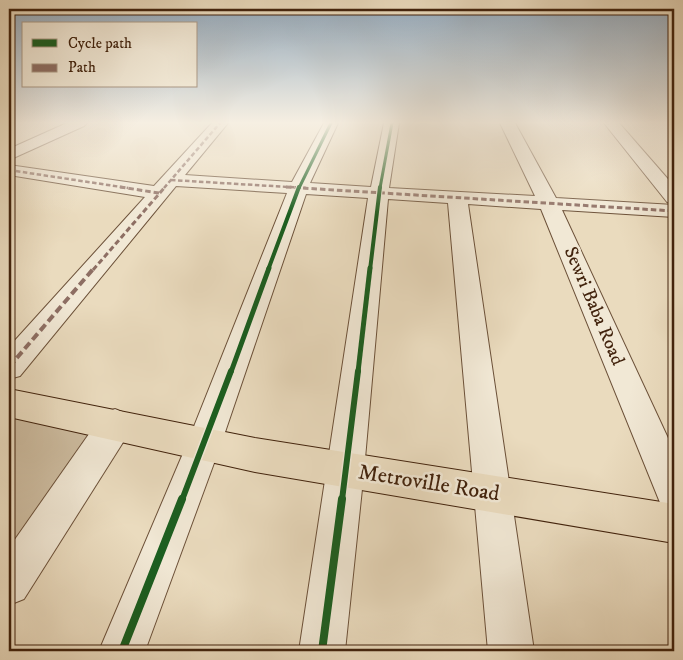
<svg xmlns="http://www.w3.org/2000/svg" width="683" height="660" viewBox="0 0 683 660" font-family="'IM FELL DW Pica',serif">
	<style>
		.green { fill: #cdbca0; stroke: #887056 }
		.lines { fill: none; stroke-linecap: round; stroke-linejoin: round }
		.minor-casing { stroke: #6c5139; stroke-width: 2 }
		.primary-casing { stroke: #42230d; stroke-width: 2 }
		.minor { fill: #f1e8d5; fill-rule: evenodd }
		.primary { fill: #eadbbe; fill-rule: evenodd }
		.quiet-far2 { stroke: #8d6e63; stroke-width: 2.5; stroke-dasharray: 4.5 2.5; stroke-linecap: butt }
		.quiet-far1 { stroke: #8d6e63; stroke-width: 3; stroke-dasharray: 5.5 3; stroke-linecap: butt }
		.quiet { stroke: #8d6e63; stroke-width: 4; stroke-dasharray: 8 4; stroke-linecap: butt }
		.cycleway-far4-casing { stroke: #f1e8d5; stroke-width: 5 }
		.cycleway-far3-casing { stroke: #f1e8d5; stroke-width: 6 }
		.cycleway-far2-casing { stroke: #f1e8d5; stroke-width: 8 }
		.cycleway-far1-casing { stroke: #f1e8d5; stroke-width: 9 }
		.cycleway-casing { stroke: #f1e8d5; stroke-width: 11 }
		.cycleway-far4 { stroke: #1b5e20; stroke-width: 3 }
		.cycleway-far3 { stroke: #1b5e20; stroke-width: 4 }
		.cycleway-far2 { stroke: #1b5e20; stroke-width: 5 }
		.cycleway-far1 { stroke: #1b5e20; stroke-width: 6 }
		.cycleway { stroke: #1b5e20; stroke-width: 8 }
		.labels { text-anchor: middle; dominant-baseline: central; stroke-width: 5; stroke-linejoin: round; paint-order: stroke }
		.street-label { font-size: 19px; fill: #42230d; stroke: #f1e8d5 }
		.near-street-label { font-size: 22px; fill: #42230d; stroke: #f1e8d5 }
	</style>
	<rect width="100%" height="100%" fill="#eadbbe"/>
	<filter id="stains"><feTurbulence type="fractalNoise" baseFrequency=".004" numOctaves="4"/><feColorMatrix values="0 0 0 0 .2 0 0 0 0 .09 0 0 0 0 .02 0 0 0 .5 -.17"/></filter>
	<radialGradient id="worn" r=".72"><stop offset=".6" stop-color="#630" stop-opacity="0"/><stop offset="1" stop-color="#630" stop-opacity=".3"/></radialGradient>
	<polygon class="green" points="9,403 115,425 9,584"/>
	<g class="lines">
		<g class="minor-casing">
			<g id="minor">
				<polygon points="67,123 87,123 84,126 9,160 9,149"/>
				<polygon points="212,123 228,123 185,175 292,182 324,123 338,123 310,183 371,187 384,123 399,123 389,188 535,196 500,123 515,123 556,198 674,205 674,217 562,210 674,451 674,511 661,505 541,209 468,204 534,651 488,651 448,203 388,199 364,470 345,651 299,651 368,198 306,194 221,444 145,651 99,651 187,444 287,193 176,186 20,376 9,379 9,347 145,197 9,175 9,165 154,186"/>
				<polygon points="604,123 619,123 674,186 674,204 667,202"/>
				<polygon points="115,409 127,414 132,425 127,436 24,599 9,605 9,548 103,414"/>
			</g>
		</g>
		<g class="primary-casing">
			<polygon id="primary" points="9,389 255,438 674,504 674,543 255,472 9,417"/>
		</g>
		<use href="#minor" class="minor"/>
		<use href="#primary" class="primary"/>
		<g class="quiet-far2">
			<polyline points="9,170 128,188"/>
			<polyline points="171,180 306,188"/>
			<polyline points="164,188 220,123"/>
		</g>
		<g class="quiet-far1">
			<polyline points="120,187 159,193"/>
			<polyline points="286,187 674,211"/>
			<polyline points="93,270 165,187"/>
		</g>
		<polyline class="quiet" points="9,367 94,268"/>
		<g class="cycleway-far4-casing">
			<g id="cycleway-far4">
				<polyline points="299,188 331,123"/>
				<polyline points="380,188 392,123"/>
			</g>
		</g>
		<g class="cycleway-far3-casing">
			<g id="cycleway-far3">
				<polyline points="268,270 299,187"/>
				<polyline points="370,270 380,187"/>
			</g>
		</g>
		<g class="cycleway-far2-casing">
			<g id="cycleway-far2">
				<polyline points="231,372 269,268"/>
				<polyline points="358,372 370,268"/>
			</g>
		</g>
		<g class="cycleway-far1-casing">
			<g id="cycleway-far1">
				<polyline points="182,500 231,371"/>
				<polyline points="342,500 358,371"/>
			</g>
		</g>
		<g class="cycleway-casing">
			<g id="cycleway">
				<polyline points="122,651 182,499"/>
				<polyline points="322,651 342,499"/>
			</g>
		</g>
		<use href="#cycleway-far4" class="cycleway-far4"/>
		<use href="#cycleway-far3" class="cycleway-far3"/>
		<use href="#cycleway-far2" class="cycleway-far2"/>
		<use href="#cycleway-far1" class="cycleway-far1"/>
		<use href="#cycleway" class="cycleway"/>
	</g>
	<linearGradient id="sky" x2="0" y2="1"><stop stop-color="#92aabf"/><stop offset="0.57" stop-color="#f6efe2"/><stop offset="1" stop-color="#f6efe2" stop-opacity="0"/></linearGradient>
	<rect width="683" height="215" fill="url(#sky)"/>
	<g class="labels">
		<g class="street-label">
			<text transform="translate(594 306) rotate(67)">Sewri Baba Road</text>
		</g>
		<g class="near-street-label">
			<text transform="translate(429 483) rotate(9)">Metroville Road</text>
		</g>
	</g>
	<rect width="683" height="660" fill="none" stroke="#eadbbe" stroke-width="30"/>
	<rect x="10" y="10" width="663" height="640" fill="none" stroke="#42230d" stroke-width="2.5"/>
	<rect x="15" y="15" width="653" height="630" fill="none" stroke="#42230d"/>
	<rect x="22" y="22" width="175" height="65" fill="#f1e8d5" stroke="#ab9985"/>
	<rect x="32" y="39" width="25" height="8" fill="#1b5e20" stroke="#ab9985"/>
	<text x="68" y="48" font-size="15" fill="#42230d">Cycle path</text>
	<rect x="32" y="64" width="25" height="8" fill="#8d6e63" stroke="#ab9985"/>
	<text x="68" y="72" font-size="15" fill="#42230d">Path</text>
	<rect width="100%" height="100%" filter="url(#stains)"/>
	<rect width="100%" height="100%" fill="url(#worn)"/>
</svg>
